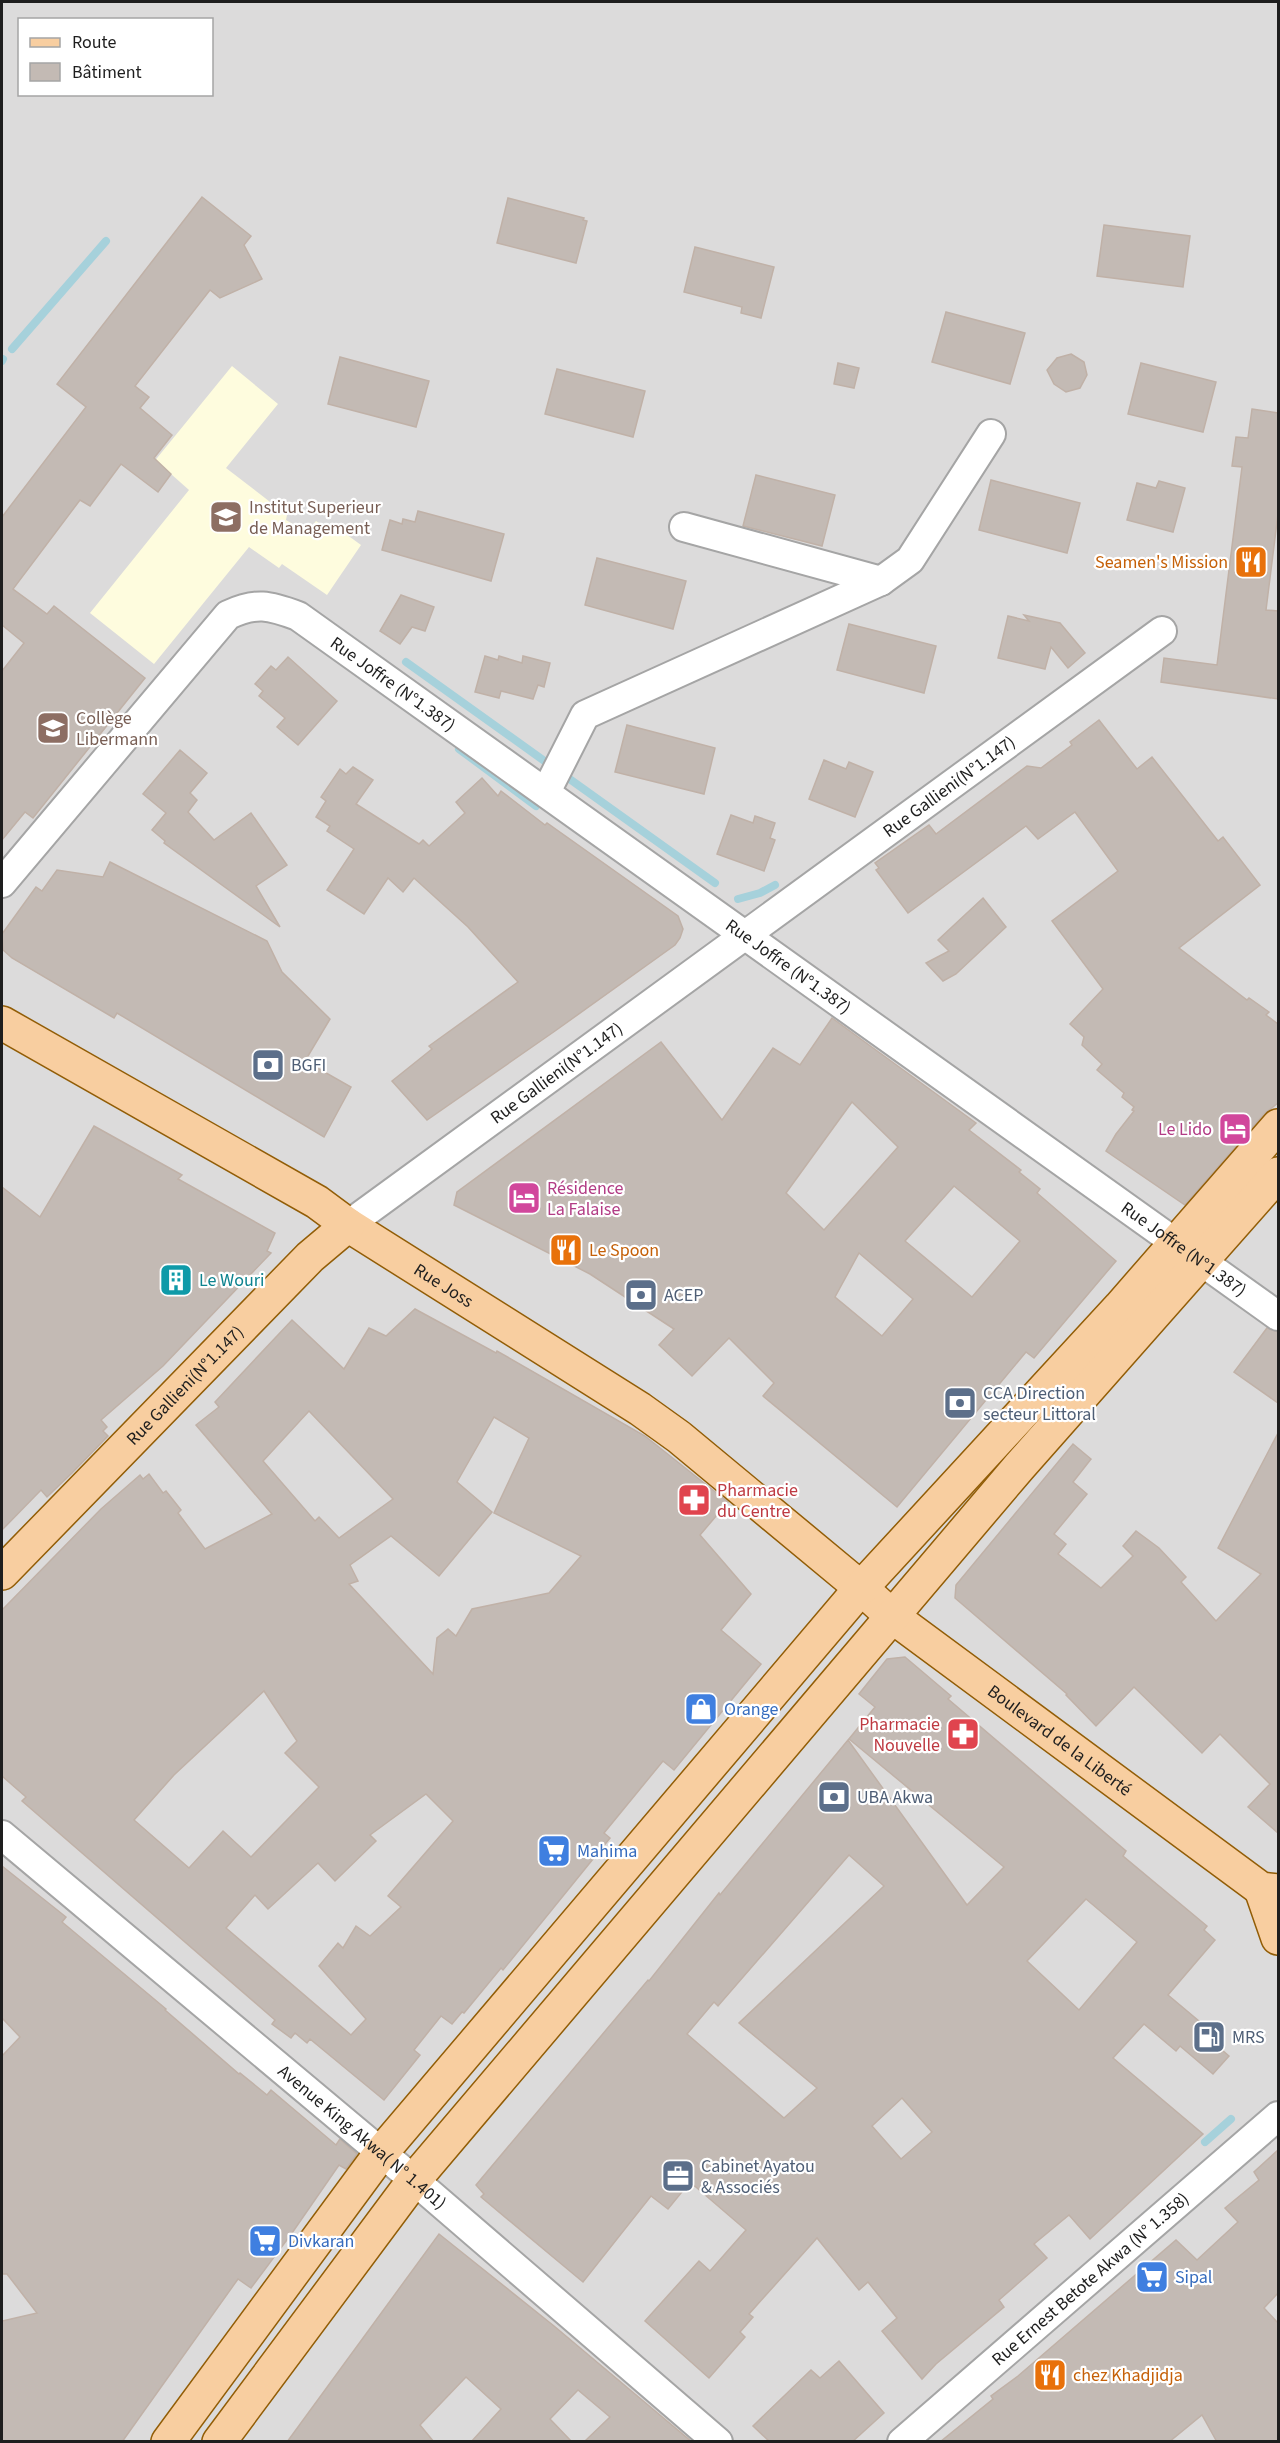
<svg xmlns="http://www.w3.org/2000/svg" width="1280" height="2443" viewBox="0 0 1280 2443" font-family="'Source Sans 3',sans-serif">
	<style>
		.residential { fill: #dcdbdb; fill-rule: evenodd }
		.education { fill: #fefcde }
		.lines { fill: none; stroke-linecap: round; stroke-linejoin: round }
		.stream { stroke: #a6d1db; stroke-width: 8 }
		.building { fill: #c3bab4; stroke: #c0b1a7; stroke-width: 1.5; fill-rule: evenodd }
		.minor-casing { stroke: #a5a5a5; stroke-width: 32 }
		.major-casing { stroke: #925d06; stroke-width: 36 }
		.minor { stroke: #fff; stroke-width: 28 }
		.major { stroke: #f8cea0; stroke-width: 33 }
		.labels { text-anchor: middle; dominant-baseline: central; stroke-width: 4.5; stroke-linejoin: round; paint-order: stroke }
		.education-label { font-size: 18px; fill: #785e54; stroke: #fff; text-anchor: start }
		.food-label { font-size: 18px; fill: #c56008; stroke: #fff; text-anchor: start }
		.street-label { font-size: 18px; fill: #1e1e1e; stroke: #fff }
		.service-label { font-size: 18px; fill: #4e5e75; stroke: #fff; text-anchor: start }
		.hotel-label { font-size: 18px; fill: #b23c85; stroke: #fff; text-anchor: end }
		.culture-label { font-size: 18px; fill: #0d838f; stroke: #fff; text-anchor: start }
		.health-label { font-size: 18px; fill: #be3a42; stroke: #fff; text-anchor: start }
		.shop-label { font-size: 18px; fill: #366cbe; stroke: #fff; text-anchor: start }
	</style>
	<rect width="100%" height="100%" fill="#eeebe4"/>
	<path class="residential" d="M2,2H1278V1433L1218,1548L1278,1585V2441L2,2442ZM20,20H212V94H20Z"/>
	<polygon class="education" points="232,366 278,404 226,468 287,515 286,520 307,532 316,521 335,534 339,529 361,545 327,595 282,564 279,568 249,547 154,664 90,613 189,490 162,466 153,463"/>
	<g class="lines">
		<g class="stream">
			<polyline points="12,349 106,241"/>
			<polyline points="2,361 3,359"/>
			<polyline points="406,662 715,883"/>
			<polyline points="459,749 536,806"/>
			<polyline points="738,899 760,893 775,885"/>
			<polyline points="1205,2142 1231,2119"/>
		</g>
	</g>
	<g class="building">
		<polygon points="202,197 251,236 244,245 262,279 220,298 210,290 135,386 149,397 140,408 172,435 154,458 171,474 158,492 121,464 90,506 80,500 13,589 47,614 54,606 145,678 33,818 25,812 2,840 2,671 24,643 2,625 2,517 86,407 57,384"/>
		<polygon points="508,198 584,218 583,220 587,221 576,263 497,243"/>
		<polygon points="1104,225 1190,236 1183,287 1097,276"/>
		<polygon points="695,247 774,267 761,318 741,313 742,307 684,292"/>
		<polygon points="946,312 1025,333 1010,384 932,362"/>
		<polygon points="1071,354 1084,362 1087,375 1080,388 1066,392 1054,384 1047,370 1057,358"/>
		<polygon points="340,357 429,381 416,427 328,404"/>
		<polygon points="838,363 859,368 854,388 834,384"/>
		<polygon points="1141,363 1216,382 1203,432 1128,414"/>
		<polygon points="557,369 645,391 633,437 545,414"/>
		<polygon points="1252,409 1278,413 1278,514 1266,610 1278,611 1278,699 1161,682 1164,658 1217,665 1242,467 1232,466 1236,437 1248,438"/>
		<polygon points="756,475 835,495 822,546 743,526"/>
		<polygon points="991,480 1080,503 1067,553 979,530"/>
		<polygon points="1159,481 1185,488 1173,532 1127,520 1137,483 1156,488"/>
		<polygon points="418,511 504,534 491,581 382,550 390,520 402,524 403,519 415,522"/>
		<polygon points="597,558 686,581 673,629 585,605"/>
		<polygon points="401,595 434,607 425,631 412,627 400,644 380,631"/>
		<polygon points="1024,615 1060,623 1085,653 1068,668 1051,647 1045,669 998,658 1008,616 1029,621"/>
		<polygon points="849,624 936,646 924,693 837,670"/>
		<polygon points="485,656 498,660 499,656 522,663 523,656 550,663 544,687 538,685 533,699 501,691 499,698 475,692"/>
		<polygon points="288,657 337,701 298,745 277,727 285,718 259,696 263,691 255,684 271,666 276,670"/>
		<polygon points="1099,720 1137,769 1152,757 1218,841 1223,837 1260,885 1179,948 1247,1000 1249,998 1269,1012 1266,1015 1278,1024 1278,1103 1264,1114 1185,1205 1106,1151 1116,1134 1134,1111 1132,1110 1134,1107 1122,1097 1124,1093 1097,1070 1102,1064 1082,1045 1084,1037 1070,1024 1103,989 1052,921 1118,871 1075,812 1038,839 1026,826 908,913 876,870 879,868 875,863 929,825 936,834 1027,766 1041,768 1072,745 1070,742"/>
		<polygon points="627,725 715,748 704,794 615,772"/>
		<polygon points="180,750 207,773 190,793 197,800 188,812 214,840 251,813 287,865 256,886 280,927 164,843 165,841 152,830 166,813 143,794"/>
		<polygon points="824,760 846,769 849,762 873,772 855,817 809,799"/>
		<polygon points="353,767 373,780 356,804 419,844 423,840 429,846 465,813 456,802 482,778 498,796 501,791 545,825 547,823 678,916 683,929 680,938 675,945 555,1031 427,1120 392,1081 432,1049 429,1046 518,982 468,927 414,878 403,892 388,878 364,914 327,890 354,849 327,831 330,826 316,817 326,801 321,797 340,769 346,774"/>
		<polygon points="731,815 753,823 755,816 775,823 770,838 775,840 764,871 717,854"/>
		<polygon points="110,862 267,941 282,972 330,1019 305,1061 351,1087 324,1137 117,1013 114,1018 12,958 3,950 2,934 36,887 42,891 57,870 103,877"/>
		<polygon points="983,898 1006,927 956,974 943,981 926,963 949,951 938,940"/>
		<path d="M832,1018L976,1123L969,1130L1021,1170L1019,1172L1040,1189L1037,1193L1116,1261L1034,1358L1026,1352L897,1507L763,1396L774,1383L729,1338L692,1376L659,1345L674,1329L590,1274L454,1205L457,1192L661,1042L722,1120L773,1048L800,1065ZM852,1102L898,1147L824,1230L786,1193ZM954,1186L1020,1241L972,1297L905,1241ZM859,1253L913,1299L882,1336L835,1297Z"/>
		<polygon points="94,1126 182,1175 178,1179 275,1233 267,1251 271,1253 163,1366 101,1420 107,1427 103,1431 108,1436 72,1473 47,1497 41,1490 2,1530 2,1187 40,1217"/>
		<path d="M415,1309L496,1353L497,1351L645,1436L728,1502L700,1535L751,1594L721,1630L761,1664L674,1770L663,1761L604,1833L610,1838L503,1970L501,1968L464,2013L462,2012L452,2024L441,2016L414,2050L420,2055L384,2100L310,2039L307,2043L295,2033L291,2038L272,2024L275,2020L22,1801L26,1797L2,1776V1610L101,1509L140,1475L143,1479L149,1474L163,1493L166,1491L181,1510L178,1513L205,1549L272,1514L196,1425L219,1407L215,1402L292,1320L344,1369L369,1328L386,1336ZM309,1411L393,1499L339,1538L319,1517L315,1521L263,1461ZM494,1417L529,1438L494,1513L581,1556L549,1593L472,1609L456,1636L448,1629L437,1638L433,1674L349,1584L358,1581L350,1565L391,1536L439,1576L492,1512L457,1482ZM264,1691L297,1741L285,1753L319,1787L251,1857L223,1831L189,1868L134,1820L174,1775ZM426,1794L453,1821L388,1896L401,1907L370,1936L356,1926L343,1948L338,1943L319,1966L366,2019L351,2035L226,1928L255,1895L268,1909L318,1863L335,1881L376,1841L370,1835Z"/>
		<polygon points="1267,1328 1278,1332 1278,1403 1234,1372"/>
		<polygon points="1278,1433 1278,1833 1248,1807 1270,1784 1220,1734 1202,1753 1134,1687 1096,1726 1066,1695 1067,1694 955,1598 956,1585 1073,1444 1091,1459 1073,1482 1087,1494 1054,1534 1066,1544 1058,1554 1101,1588 1133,1556 1123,1546 1136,1531 1159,1548 1186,1577 1181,1582 1216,1621 1261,1574 1218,1548"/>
		<path d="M905,1657L951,1696L948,1699L1126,1851L1123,1856L1207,1926L1204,1930L1215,1940L1168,1995L1218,2037L1214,2043L1229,2056L1213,2074L1180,2046L1176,2051L1144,2024L1113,2058L1203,2134L1090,2239L1069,2215L1034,2244L1047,2258L999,2300L1004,2307L936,2364L922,2379L882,2331L897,2318L868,2282L859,2290L817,2238L749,2314L753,2317L740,2332L745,2337L709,2378L645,2321L699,2261L710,2271L746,2230L690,2182L668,2209L651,2196L583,2282L481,2197L484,2194L476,2185L648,1980L649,1981L719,1893L720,1895L848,1740L967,1905L1004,1867L849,1739L875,1707L859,1694L887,1659ZM849,1855L884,1886L739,2023L817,2088L784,2118L687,2034L714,2002L718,2006ZM1086,1899L1137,1942L1079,2010L1027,1961ZM902,2098L932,2132L901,2159L872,2126Z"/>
		<polygon points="2,1866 66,1917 62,1922 166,2009 165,2010 239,2074 240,2073 267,2095 271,2090 336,2145 340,2139 357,2154 346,2169 339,2165 292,2233 251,2288 238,2279 122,2442 2,2442 2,2321 37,2313 7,2274 2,2274 2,2056 20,2037 2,2018"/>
		<polygon points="1278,2150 1278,2293 1264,2308 1278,2323 1278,2442 1217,2442 1202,2415 1169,2442 940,2442 993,2399 991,2396 1018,2376 1176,2240 1197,2260 1238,2222 1225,2208 1259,2180 1254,2172"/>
		<polygon points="439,2234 554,2326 692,2442 584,2442 610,2417 578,2390 550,2419 572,2442 471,2442 501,2409 466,2377 420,2425 434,2442 287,2442"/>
		<polygon points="839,2361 884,2413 852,2442 770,2442 753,2426 811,2370 820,2378"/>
	</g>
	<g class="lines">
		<g class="minor-casing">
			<g id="minor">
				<polyline points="684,527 881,581"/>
				<polyline points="546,792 585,715 881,581 910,560 991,434"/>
				<path id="s1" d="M2,883L228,615C256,602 269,605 298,616L1278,1316"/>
				<path id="s2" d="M348,1225L1162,631"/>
				<path id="s3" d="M2,1835L414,2180L718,2442"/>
				<path id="s4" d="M902,2442L1278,2116"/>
			</g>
		</g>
		<g class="major-casing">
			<g id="major">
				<path id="s5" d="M2,1023L317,1202L348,1225L640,1409L679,1437L861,1588L893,1617L1261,1889L1278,1891"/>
				<path id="s6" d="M2,1573L310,1257L348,1225"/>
				<polyline points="1261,1889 1278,1938"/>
				<polyline points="168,2442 381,2153 861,1588 1120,1307 1278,1126"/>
				<polyline points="219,2442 414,2180 1019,1467 1278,1174"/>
			</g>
		</g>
		<use href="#minor" class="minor"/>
		<use href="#major" class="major"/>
	</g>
	<defs>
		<g id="school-square" transform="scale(1.725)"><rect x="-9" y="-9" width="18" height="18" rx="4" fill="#8d6e63" stroke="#fff"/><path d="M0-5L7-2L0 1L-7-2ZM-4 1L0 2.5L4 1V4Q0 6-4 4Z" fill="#fff"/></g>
		<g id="restaurant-square" transform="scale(1.725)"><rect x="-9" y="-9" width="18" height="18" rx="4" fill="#e8710a" stroke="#fff"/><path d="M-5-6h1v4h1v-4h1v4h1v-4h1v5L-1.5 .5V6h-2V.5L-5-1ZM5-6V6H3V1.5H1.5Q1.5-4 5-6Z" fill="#fff"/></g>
		<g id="bank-square" transform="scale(1.725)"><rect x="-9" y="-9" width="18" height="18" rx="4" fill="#5c6f8a" stroke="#fff"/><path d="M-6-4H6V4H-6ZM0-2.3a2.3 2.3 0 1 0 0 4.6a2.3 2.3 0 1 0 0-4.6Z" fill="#fff"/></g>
		<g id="hotel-square" transform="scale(1.725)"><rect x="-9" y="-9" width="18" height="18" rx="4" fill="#d1479c" stroke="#fff"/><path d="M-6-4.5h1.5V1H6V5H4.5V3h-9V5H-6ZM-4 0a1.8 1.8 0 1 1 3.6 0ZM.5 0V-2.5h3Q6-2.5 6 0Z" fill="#fff"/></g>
		<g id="building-square" transform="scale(1.725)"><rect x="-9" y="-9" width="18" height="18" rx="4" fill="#0f9aa8" stroke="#fff"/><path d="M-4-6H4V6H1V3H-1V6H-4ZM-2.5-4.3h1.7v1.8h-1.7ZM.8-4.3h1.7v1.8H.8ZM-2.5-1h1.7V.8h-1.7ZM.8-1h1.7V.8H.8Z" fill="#fff"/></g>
		<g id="pharmacy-square" transform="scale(1.725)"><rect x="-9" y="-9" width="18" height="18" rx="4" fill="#e0444e" stroke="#fff"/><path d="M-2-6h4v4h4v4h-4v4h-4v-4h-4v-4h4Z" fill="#fff"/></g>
		<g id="shop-square" transform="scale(1.725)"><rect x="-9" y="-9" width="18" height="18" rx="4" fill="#3f7fe0" stroke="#fff"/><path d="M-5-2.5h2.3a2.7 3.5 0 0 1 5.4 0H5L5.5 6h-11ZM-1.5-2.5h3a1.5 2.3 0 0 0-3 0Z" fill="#fff"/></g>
		<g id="supermarket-square" transform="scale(1.725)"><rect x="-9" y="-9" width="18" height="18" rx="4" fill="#3f7fe0" stroke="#fff"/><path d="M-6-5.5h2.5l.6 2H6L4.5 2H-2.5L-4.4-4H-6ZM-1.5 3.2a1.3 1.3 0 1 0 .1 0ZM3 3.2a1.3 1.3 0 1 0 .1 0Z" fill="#fff"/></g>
		<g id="fuel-square" transform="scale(1.725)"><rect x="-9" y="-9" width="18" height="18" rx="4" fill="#5c6f8a" stroke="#fff"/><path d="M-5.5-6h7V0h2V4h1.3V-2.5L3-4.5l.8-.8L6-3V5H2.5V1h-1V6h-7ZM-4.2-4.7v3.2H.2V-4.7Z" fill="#fff"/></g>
		<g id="office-square" transform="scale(1.725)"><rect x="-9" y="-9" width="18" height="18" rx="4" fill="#5c6f8a" stroke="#fff"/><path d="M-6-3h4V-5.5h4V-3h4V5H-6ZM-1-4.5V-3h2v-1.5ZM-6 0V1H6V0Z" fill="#fff"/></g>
	</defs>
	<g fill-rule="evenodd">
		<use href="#school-square" x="226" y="517"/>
		<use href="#restaurant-square" x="1251" y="562"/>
		<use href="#school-square" x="53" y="728"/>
		<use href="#bank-square" x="268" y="1065"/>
		<use href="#hotel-square" x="1235" y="1129"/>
		<use href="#hotel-square" x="524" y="1198"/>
		<use href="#restaurant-square" x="566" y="1250"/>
		<use href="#building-square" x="176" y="1280"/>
		<use href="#bank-square" x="641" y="1295"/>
		<use href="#bank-square" x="960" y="1403"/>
		<use href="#pharmacy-square" x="694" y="1500"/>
		<use href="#shop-square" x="701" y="1709"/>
		<use href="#pharmacy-square" x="963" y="1734"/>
		<use href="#bank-square" x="834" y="1797"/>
		<use href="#supermarket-square" x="554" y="1851"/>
		<use href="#fuel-square" x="1209" y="2037"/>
		<use href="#office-square" x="678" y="2176"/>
		<use href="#supermarket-square" x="265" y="2241"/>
		<use href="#supermarket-square" x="1152" y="2277"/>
		<use href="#restaurant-square" x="1050" y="2375"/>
	</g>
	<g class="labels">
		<g class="education-label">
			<text x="249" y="507">Institut Superieur<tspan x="249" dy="21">de Management</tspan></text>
			<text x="76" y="718">Collège<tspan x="76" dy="21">Libermann</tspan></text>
		</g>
		<g class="food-label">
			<text x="1228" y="562" text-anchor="end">Seamen's Mission</text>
			<text x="589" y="1250">Le Spoon</text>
			<text x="1073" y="2375">chez Khadjidja</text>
		</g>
		<g class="street-label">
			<text stroke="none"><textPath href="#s1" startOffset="540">Rue Joffre (N°1.387)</textPath></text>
			<text stroke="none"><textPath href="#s2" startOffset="744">Rue Gallieni(N°1.147)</textPath></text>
			<text stroke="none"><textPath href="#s1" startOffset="1026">Rue Joffre (N°1.387)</textPath></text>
			<text stroke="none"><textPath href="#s2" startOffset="258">Rue Gallieni(N°1.147)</textPath></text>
			<text stroke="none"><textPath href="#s1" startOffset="1512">Rue Joffre (N°1.387)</textPath></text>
			<text stroke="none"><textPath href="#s5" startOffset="514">Rue Joss</textPath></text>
			<text stroke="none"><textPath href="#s6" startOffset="262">Rue Gallieni(N°1.147)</textPath></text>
			<text stroke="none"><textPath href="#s5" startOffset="1281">Boulevard de la Liberté</textPath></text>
			<text stroke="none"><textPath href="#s3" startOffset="470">Avenue King Akwa( N° 1.401)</textPath></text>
			<text stroke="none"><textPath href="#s4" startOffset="249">Rue Ernest Betote Akwa (N° 1.358)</textPath></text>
		</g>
		<g class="service-label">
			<text x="291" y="1065">BGFI</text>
			<text x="664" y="1295">ACEP</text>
			<text x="983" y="1393">CCA Direction<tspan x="983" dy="21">secteur Littoral</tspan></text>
			<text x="857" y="1797">UBA Akwa</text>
			<text x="1232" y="2037">MRS</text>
			<text x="701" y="2166">Cabinet Ayatou<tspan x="701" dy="21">&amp; Associés</tspan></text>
		</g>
		<g class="hotel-label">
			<text x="1212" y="1129">Le Lido</text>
			<text x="547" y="1188" text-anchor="start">Résidence<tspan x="547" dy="21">La Falaise</tspan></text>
		</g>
		<g class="culture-label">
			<text x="199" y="1280">Le Wouri</text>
		</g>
		<g class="health-label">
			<text x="717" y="1490">Pharmacie<tspan x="717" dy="21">du Centre</tspan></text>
			<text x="940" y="1724" text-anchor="end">Pharmacie<tspan x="940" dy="21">Nouvelle</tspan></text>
		</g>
		<g class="shop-label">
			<text x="724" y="1709">Orange</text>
			<text x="577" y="1851">Mahima</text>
			<text x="288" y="2241">Divkaran</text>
			<text x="1175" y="2277">Sipal</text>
		</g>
	</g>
	<rect width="1280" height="2443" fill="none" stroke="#1e1e1e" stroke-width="6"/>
	<rect x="18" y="18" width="195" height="78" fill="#ffffff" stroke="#a5a5a5" stroke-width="1.5"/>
	<rect x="30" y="38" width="30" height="9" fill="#f8cea0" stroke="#a5a5a5" stroke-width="1.5"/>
	<text x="72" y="48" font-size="18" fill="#1e1e1e">Route</text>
	<rect x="30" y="63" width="30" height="18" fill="#c3bab4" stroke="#a5a5a5" stroke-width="1.5"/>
	<text x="72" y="78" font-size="18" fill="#1e1e1e">Bâtiment</text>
</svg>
